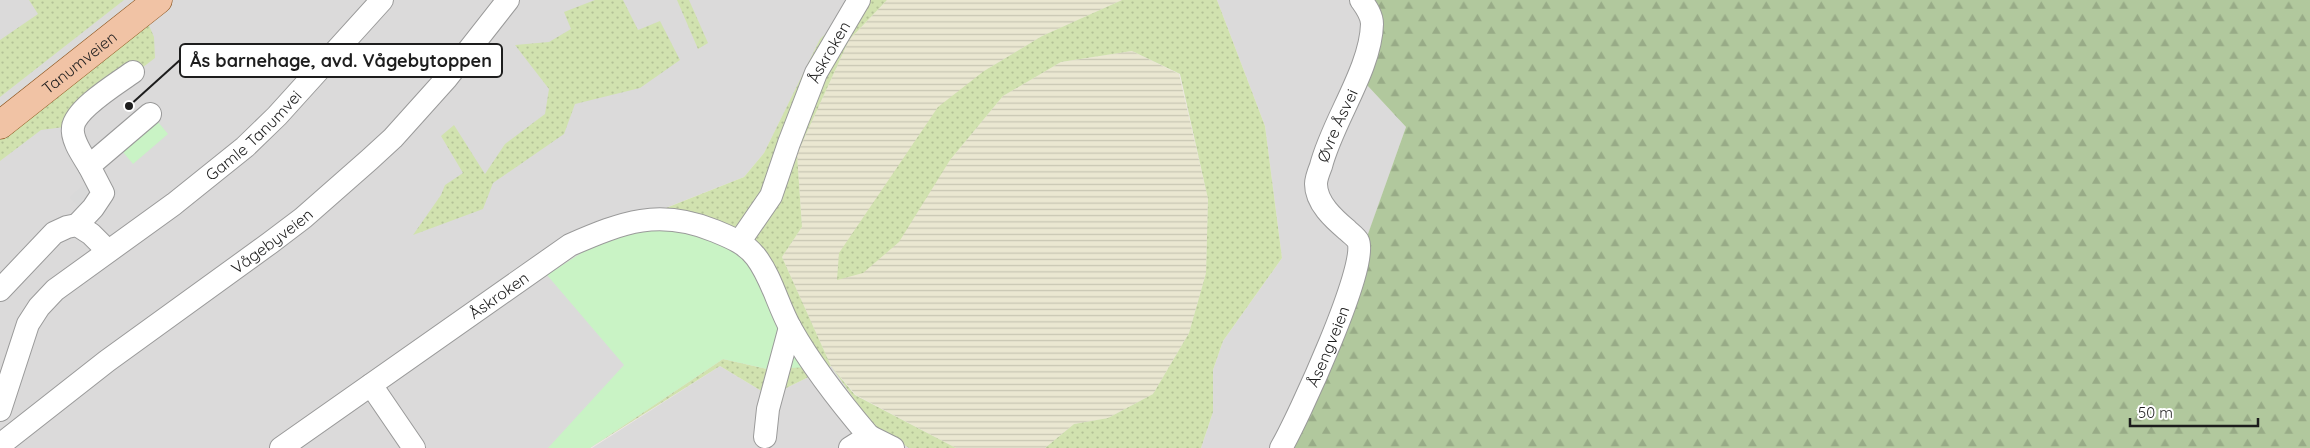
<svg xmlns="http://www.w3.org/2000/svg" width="2310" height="448" viewBox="0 0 2310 448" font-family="Quicksand,sans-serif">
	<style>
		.residential { fill: #dbdada }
		.farmland { fill: url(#farmland-rules) }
		.grass { fill: url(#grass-dots) }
		.forest { fill: url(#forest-firs) }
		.park { fill: #c9f3c5 }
		.parking { fill: #d9d9d9 }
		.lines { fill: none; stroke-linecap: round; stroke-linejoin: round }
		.minor-casing { stroke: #9a9a9a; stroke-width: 24 }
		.major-casing { stroke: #854b11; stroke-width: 29 }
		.minor { stroke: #fff; stroke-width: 22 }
		.major { stroke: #f1c3a5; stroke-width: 28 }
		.labels { text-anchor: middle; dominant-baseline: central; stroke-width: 4; stroke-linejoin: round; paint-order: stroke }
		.street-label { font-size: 16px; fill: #1d1d1d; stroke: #fff }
		.leader { fill: none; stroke: #1d1d1d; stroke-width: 2 }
		.callout-dot { fill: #1d1d1d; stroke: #fff; stroke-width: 2 }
		.callout { fill: #fff; stroke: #1d1d1d; stroke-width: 2 }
		.callout-label { font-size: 18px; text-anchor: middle; font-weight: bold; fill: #1d1d1d }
	</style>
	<defs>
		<pattern id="farmland-rules" width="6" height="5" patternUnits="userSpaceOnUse" patternTransform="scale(1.25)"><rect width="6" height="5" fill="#eae7d1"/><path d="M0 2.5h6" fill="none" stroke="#c8c6b3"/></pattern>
		<pattern id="grass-dots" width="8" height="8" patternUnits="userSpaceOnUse" patternTransform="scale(1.25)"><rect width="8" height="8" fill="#d1e2af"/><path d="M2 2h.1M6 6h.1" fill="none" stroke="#b3c196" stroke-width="1.8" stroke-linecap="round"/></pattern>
		<pattern id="forest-firs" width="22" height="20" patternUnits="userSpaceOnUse" patternTransform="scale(1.25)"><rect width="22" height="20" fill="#b1c89d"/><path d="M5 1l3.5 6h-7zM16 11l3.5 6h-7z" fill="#98ab87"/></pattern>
	</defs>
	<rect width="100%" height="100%" fill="#ede8e4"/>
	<g class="residential">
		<polygon points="0,0 863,0 820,40 764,153 744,177 630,222 767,369 723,359 590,448 0,448"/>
		<polygon points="1217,0 1377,0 1366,84 1406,127 1293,448 1201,448 1213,412 1213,370 1223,341 1282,258 1265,126"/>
		<polygon points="720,366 770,396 831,366 873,426 909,448 592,448"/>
	</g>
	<polygon class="farmland" points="887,0 1122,0 1042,36 984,71 950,160 1003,96 1061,62 1132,51 1179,74 1208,199 1206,273 1189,333 1153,394 1108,418 1074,424 1045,448 956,448 856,395 831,366 782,257 802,227 797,154 849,40"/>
	<g class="grass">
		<polygon points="29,0 124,0 0,97 0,40 38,14"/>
		<polygon points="595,0 623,0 638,30 660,21 680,60 640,88 575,104 564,134 493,183 483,209 413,235 441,195 445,185 463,173 441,136 454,125 485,174 505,144 545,114 549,89 515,45 549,42 571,29 564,12"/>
		<polygon points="677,0 689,0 708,43 698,49"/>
		<polygon points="862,0 887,0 849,40 797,154 802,227 782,257 831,366 855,395 956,448 909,448 873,426 831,366 770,396 720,366 590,448 723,359 767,369 628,223 744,177 764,153 820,39"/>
		<polygon points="1122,0 1217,0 1265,126 1282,258 1223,341 1213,370 1213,412 1201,448 1045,448 1074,424 1108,418 1153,394 1189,333 1206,273 1208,199 1180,74 1132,51 1061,62 1003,96 950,160 899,242 863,273 837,280 839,253 938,107 984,71 1042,36"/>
		<polygon points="148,23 154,37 155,58 64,127 41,130 0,161 0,140"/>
	</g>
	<polygon class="forest" points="1372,0 2310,0 2310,448 1292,448 1406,127 1366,84"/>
	<g class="park">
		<polygon points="154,117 168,134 133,164 117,145"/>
		<polygon points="628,223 740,241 814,367 767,369 723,359 590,448 548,448 624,365 547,275"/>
	</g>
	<polygon class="parking" points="100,171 118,192 88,218 70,197"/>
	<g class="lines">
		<g class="minor-casing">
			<g id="minor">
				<path d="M89,166C83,156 71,140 73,127C76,108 118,83 133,72"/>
				<polyline points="77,225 93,208 103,193 89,166 150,114"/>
				<path id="s1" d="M740,241L771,196L789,143L816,73L859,0"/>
				<polyline points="0,290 54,233 67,227 77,225 91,234 108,251"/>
				<polyline points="371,385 414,448"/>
				<path id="s2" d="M0,410L28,324L39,307L55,290L174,204L245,147L277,116L382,0"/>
				<polyline points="765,437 768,409 790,327"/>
				<path id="s3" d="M0,445L107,361L270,243L303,218L369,160L393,138L446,79L508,0"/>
				<path id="s4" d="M281,448L570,245C623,222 659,208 715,231C732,238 745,243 756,257C772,278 778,306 791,329C813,368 840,402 869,436"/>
				<polyline points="850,448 869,436 893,448"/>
				<path id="s5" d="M1281,448C1297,421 1370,263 1358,241C1356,237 1350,233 1347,230C1334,219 1316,203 1316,184C1316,179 1319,171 1321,166C1332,122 1371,69 1372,24C1372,15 1366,7 1361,0"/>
			</g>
		</g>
		<g class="major-casing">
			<g id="major">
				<path id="s6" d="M0,125L158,0"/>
			</g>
		</g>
		<use href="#minor" class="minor"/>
		<use href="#major" class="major"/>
	</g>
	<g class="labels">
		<g class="street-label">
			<text stroke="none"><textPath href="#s1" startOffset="210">Åskroken</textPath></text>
			<text stroke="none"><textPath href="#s6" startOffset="101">Tanumveien</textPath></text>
			<text stroke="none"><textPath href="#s5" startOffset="358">Øvre Åsvei</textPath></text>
			<text stroke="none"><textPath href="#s2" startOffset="386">Gamle Tanumvei</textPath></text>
			<text stroke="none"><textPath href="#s3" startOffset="340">Vågebyveien</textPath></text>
			<text stroke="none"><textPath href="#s4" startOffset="266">Åskroken</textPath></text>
			<text stroke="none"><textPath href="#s5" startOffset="112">Åsengveien</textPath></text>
		</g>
	</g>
	<path class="leader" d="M129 106L180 60"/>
	<circle class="callout-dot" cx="129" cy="106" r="5"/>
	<rect class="callout" x="180" y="44" width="322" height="33" rx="5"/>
	<g class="callout-label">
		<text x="341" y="67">Ås barnehage, avd. Vågebytoppen</text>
	</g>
	<path d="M2130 418v8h128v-8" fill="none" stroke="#1d1d1d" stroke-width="2.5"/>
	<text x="2138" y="418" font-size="15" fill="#1d1d1d" stroke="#ffffff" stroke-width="4" paint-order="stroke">50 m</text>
</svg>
